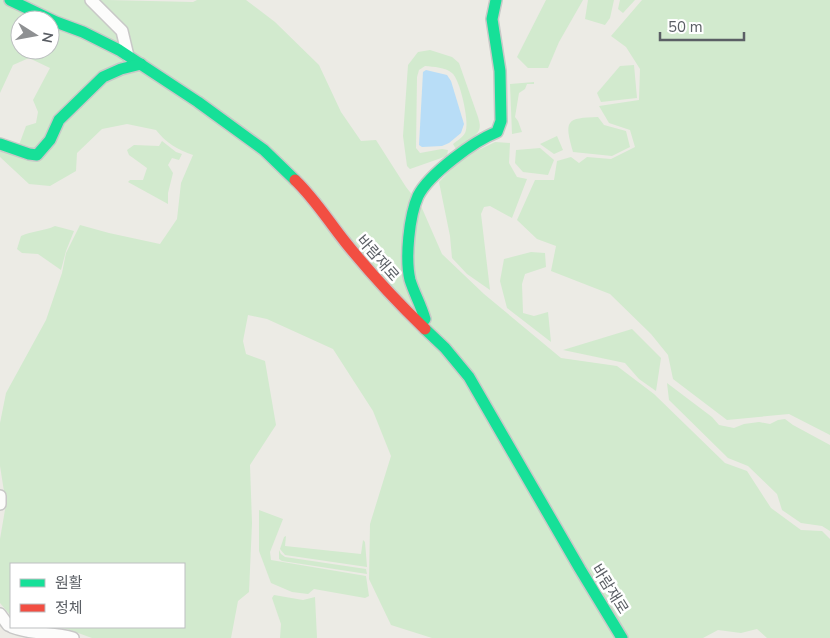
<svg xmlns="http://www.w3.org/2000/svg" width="830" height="638" viewBox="0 0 830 638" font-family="'Nunito Sans','Noto Sans KR',sans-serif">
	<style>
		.green { fill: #d2eace; fill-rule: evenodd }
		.water { fill: #b8ddf7 }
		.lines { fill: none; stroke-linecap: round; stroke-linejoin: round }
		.street-casing { stroke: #c8c8c7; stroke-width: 14 }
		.fast-casing { stroke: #c8c9c7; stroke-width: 14 }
		.jam-casing { stroke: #c8c9c7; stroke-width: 14 }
		.street { stroke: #fcfcfb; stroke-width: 11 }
		.fast { stroke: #16e098; stroke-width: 11 }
		.jam { stroke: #f24e42; stroke-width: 11 }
		.labels { text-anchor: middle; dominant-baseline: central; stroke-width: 5; stroke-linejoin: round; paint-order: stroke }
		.street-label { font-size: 15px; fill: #5b5f65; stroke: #fff }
	</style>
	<rect width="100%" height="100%" fill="#ecebe5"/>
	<g class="green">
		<path d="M0,0H107L193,2L197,0H246L275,22L319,65L341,112L361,141L376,140L406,187L421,206L442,254L484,294L561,358L617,366L654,394L725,463L747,471L771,508L801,530L822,531L830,539V638H767L757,629L741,633L718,630L703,638H432L391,625L369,579L370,524L391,456L373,411L333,349L267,319L248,315L243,341L246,354L265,361L276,425L250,465L252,523L249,592L238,601L231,638H92L67,629L53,627H184V564H11V616L0,603V539L6,504L0,466V423L6,393L46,320L62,273L66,253L80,225L109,233L160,244L177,219L181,183L193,155C178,150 166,143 156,130L127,124L102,129L77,153L76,171L50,186L29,184L0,157V150L16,153L26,126L36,123L38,112L33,100L50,68L29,58L13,65L0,93ZM20,20H50V50H20Z"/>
		<polygon points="546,0 583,0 559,42 548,68 528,68 517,57"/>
		<polygon points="588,0 614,0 610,18 605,25 585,19"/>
		<polygon points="620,0 635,0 623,13 618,9"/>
		<polygon points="642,0 830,0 830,435 789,414 727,420 673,379 668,355 651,334 610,294 551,271 556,246 537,239 517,220 535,180 554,180 557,161 571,157 579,163 587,157 611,159 635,147 630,130 609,123 599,106 639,100 640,69 626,47 611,36"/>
		<path d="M430,50L452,57L459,63L478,117C479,121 481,126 479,130C477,136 461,147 456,149L453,144C458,140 465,136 466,130C469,120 460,79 452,73C445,67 434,67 425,66L419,70L417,77L416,148L420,153L442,149L448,150L447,156L410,169L407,166L403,136L408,65L418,52Z"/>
		<polygon points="634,65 637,98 601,102 597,93 620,66"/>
		<polygon points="534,82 534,84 527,84 525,89 519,93 515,117 518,121 522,132 512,134 510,84"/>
		<path d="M598,117L604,125L626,131L630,147L612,156L573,152C564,120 566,118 598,117Z"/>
		<polygon points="557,136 563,150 554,154 540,144"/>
		<polygon points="162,141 176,152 182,154 179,160 172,158 168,165 173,173 168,193 168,204 128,182 130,180 143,180 147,168 129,155 127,150 134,145 159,146"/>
		<polygon points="495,142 510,143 509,163 517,177 527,179 512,218 490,206 484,207 481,214 490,290 467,274 452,258 450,236 439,182 462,158"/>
		<polygon points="540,148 554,160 548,175 523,172 515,163 516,150"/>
		<path d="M55,226L74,231L66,251L61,270L38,254L22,253L17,249L21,236C32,231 44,231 55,226Z"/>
		<polygon points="531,252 545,253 546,267 525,274 522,284 523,313 534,316 548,312 551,342 507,308 500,281 504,259"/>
		<polygon points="632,329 661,358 656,391 639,379 625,363 563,350"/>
		<polygon points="667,383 712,417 719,425 734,428 744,424 759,422 770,424 778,420 785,419 793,425 830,445 830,531 822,526 801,523 782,510 777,494 748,466 728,458 669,400"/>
		<polygon points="259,510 283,519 270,552 271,560 366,576 369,596 365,598 314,589 308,594 292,592 271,583 259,551"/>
		<polygon points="286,536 285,546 361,554 363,540 365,542 367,567 285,555 280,549 284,537"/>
		<polygon points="279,550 281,554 285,557 366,569 367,574 282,561 279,559"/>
		<polygon points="274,595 303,600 315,597 317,638 280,638 281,624 272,598"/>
	</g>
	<polygon class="water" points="426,70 447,75 451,81 464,124 461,133 449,143 442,146 422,147 419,145 423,72"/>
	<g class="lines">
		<g class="street-casing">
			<g id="street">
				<polyline points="91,0 122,31 128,56"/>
				<polyline points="0,496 0,504"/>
				<polyline points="0,614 8,625 11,626"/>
				<path d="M12,627C33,635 52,632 73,638"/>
			</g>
		</g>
		<g class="fast-casing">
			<g id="fast">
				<polyline points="10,0 56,22 83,32 119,50 198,102 264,150 295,180"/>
				<polyline points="0,144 29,154 37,155 50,140 59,120 103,77 121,69 141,64"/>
				<path d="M421,324L425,319C421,305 414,293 410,280C405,259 409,216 418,196C429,174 474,141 497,132L501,121L500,71L492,19L496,0"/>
				<polyline points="425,329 445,348 469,377 580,569 622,638"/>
			</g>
		</g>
		<g class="jam-casing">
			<path id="jam" d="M295,180C315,199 329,222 346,243C371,274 397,302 425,329"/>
		</g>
		<use href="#street" class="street"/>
		<use href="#fast" class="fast"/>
		<use href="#jam" class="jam"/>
	</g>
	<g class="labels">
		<g class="street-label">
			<text transform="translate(378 258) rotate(49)">바람재로</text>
			<text transform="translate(610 589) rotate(58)">바람재로</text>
		</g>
	</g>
	<rect x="10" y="563" width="175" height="65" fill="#ffffff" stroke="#bdbfc1"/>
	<rect x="20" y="579" width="25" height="8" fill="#16e098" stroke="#bdbfc1"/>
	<text x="55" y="588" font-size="15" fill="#5b5f65">원활</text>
	<rect x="20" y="604" width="25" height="8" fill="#f24e42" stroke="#bdbfc1"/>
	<text x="55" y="613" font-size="15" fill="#5b5f65">정체</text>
	<g transform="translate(35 35) rotate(101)"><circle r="24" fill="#ffffff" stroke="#bdbfc1"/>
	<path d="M0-4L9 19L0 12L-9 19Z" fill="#8e9092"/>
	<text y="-8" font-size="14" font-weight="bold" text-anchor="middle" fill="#5b5f65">N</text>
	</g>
	<path d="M660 32v8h84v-8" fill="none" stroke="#5b5f65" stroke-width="2.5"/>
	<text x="668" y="32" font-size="15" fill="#5b5f65" stroke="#ffffff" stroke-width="4" paint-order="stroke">50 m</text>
</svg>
